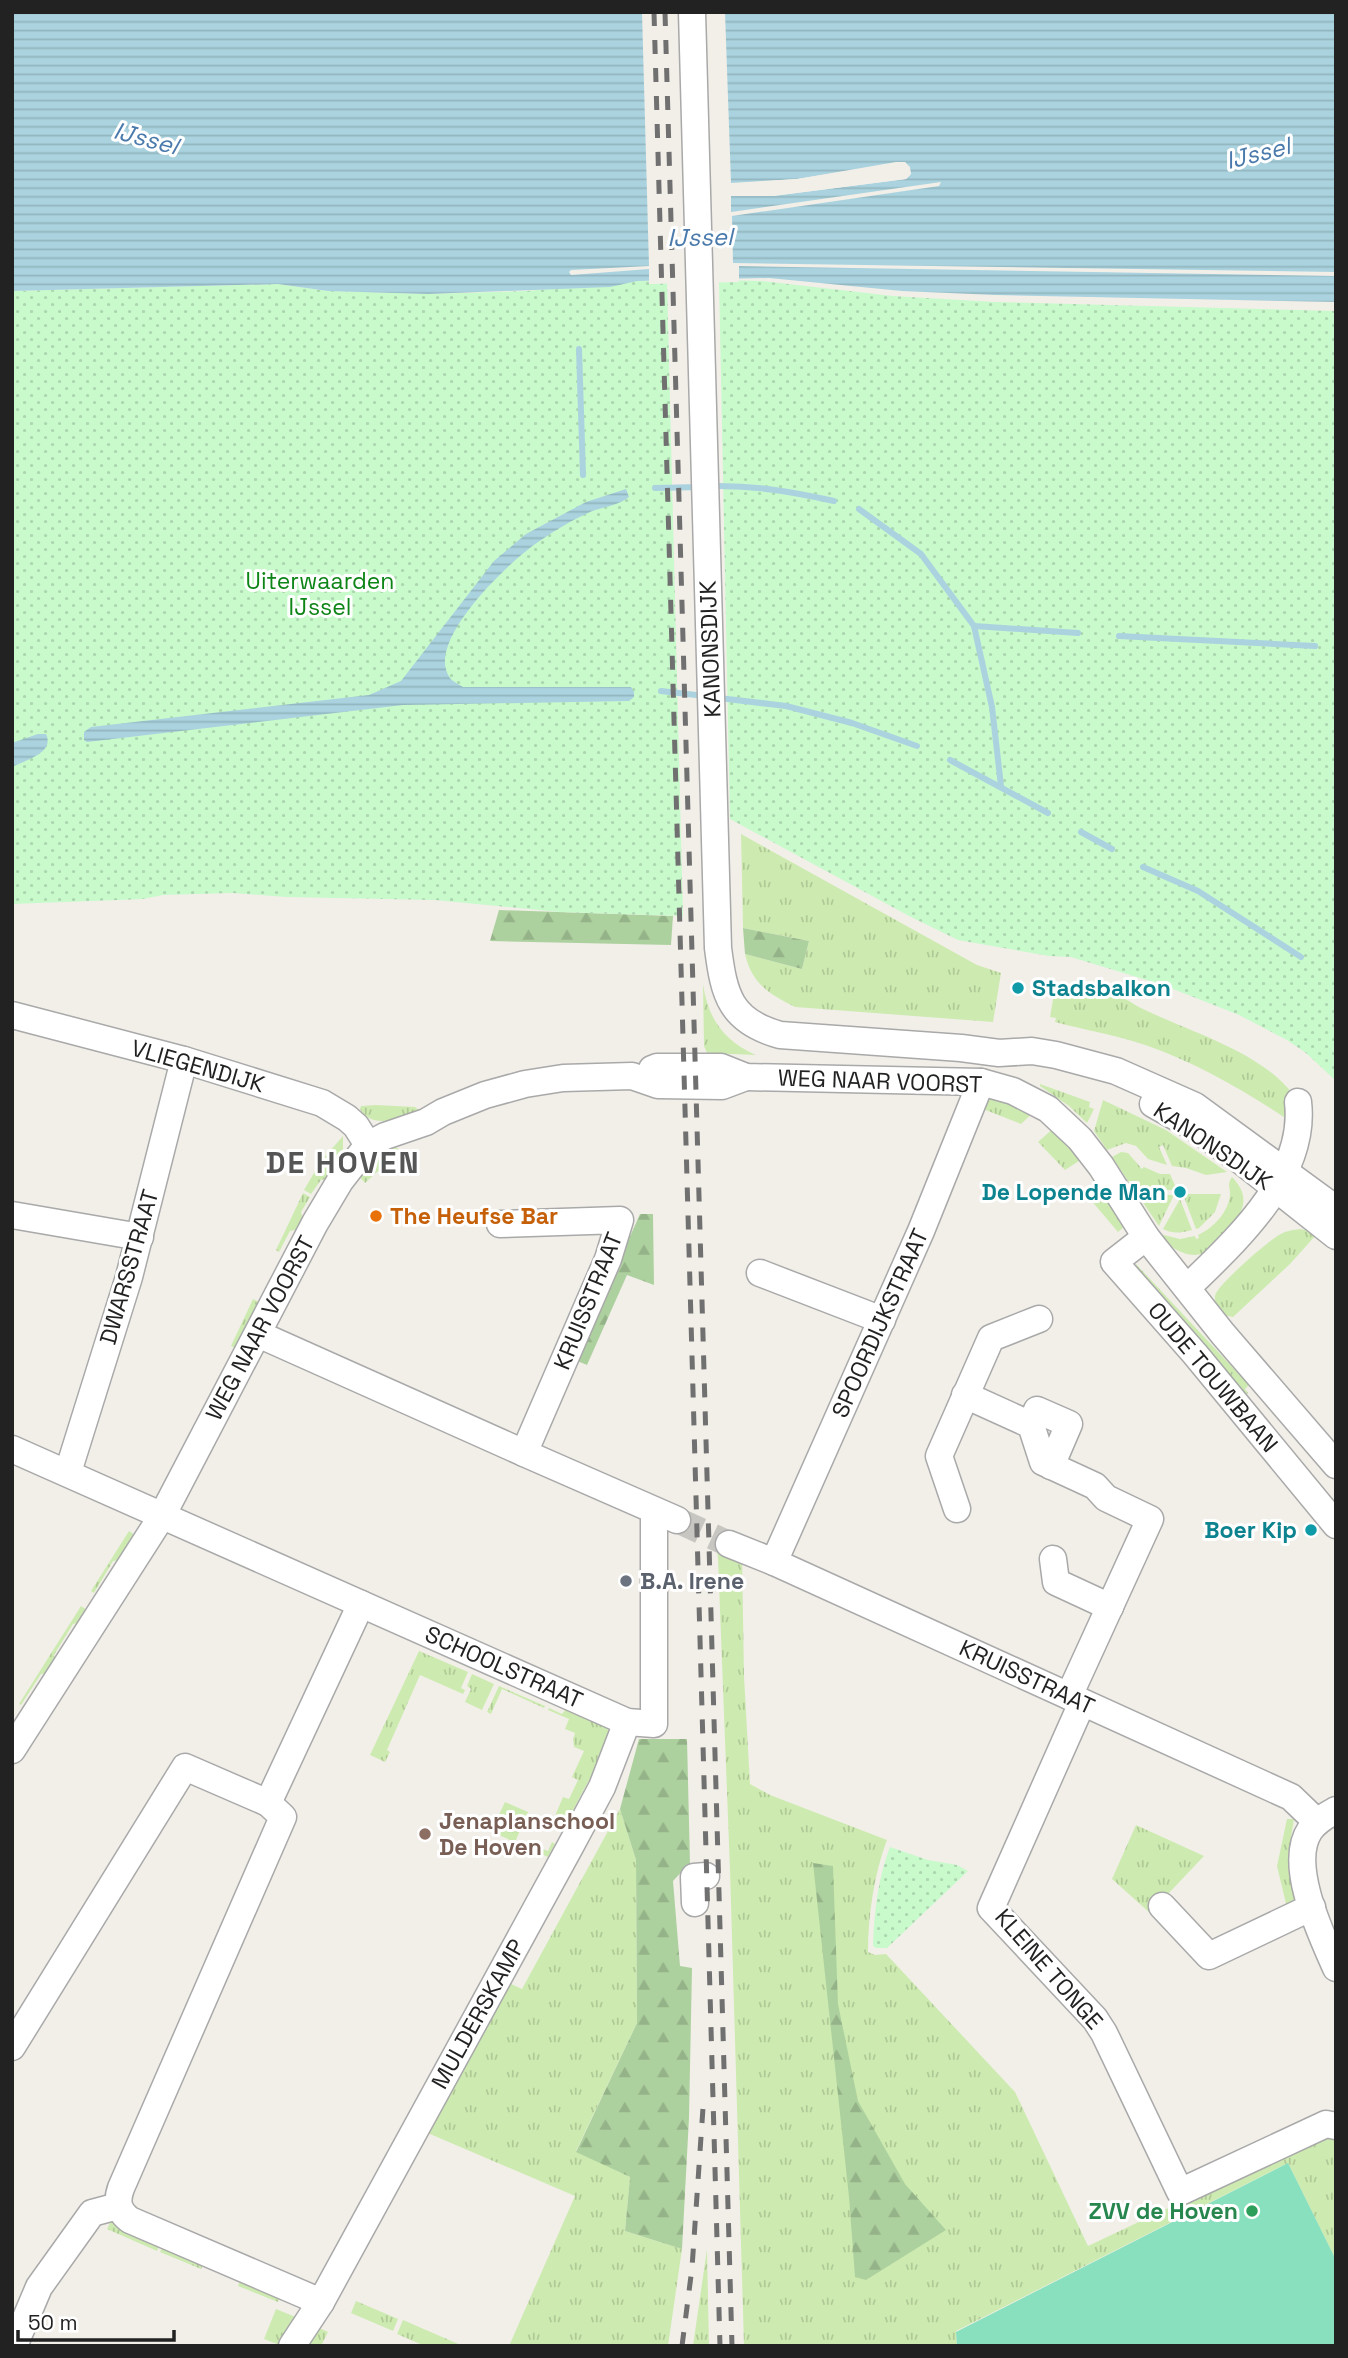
<svg xmlns="http://www.w3.org/2000/svg" width="1348" height="2358" viewBox="0 0 1348 2358" font-family="'Space Grotesk',sans-serif">
	<style>
		.grass { fill: url(#grass-tufts) }
		.forest { fill: url(#forest-firs) }
		.park { fill: url(#park-dots) }
		.pitch { fill: #88e0be }
		.water { fill: url(#water-rules); fill-rule: evenodd }
		.pier { fill: #f2efe9; fill-rule: evenodd }
		.lines { fill: none; stroke-linecap: round; stroke-linejoin: round }
		.stream { stroke: #aad3df; stroke-width: 6 }
		.minor-tunnel { stroke: #c8c6c1; stroke-width: 26; stroke-dasharray: 26 13; stroke-linecap: butt }
		.minor-casing { stroke: #a9a9a9; stroke-width: 29 }
		.minor { stroke: #fff; stroke-width: 26 }
		.rail { stroke: #707070; stroke-width: 5; stroke-dasharray: 14 14; stroke-linecap: butt }
		.culture-dot { fill: #0f9aa8; stroke: #fff; stroke-width: 2.5 }
		.food-dot { fill: #e8710a; stroke: #fff; stroke-width: 2.5 }
		.worship-dot { fill: #6b7280; stroke: #fff; stroke-width: 2.5 }
		.education-dot { fill: #8d6e63; stroke: #fff; stroke-width: 2.5 }
		.leisure-dot { fill: #2e9e5b; stroke: #fff; stroke-width: 2.5 }
		.labels { text-anchor: middle; dominant-baseline: central; stroke-width: 6; stroke-linejoin: round; paint-order: stroke }
		.park-label { font-size: 23px; fill: #0c8416; stroke: #fff }
		.street-label { font-size: 23px; fill: #222; stroke: #fff }
		.culture-label { font-size: 23px; font-weight: bold; fill: #0d838f; stroke: #fff; text-anchor: end }
		.food-label { font-size: 23px; font-weight: bold; fill: #c56008; stroke: #fff; text-anchor: start }
		.worship-label { font-size: 23px; font-weight: bold; fill: #5b616d; stroke: #fff; text-anchor: start }
		.education-label { font-size: 23px; font-weight: bold; fill: #785e54; stroke: #fff; text-anchor: start }
		.leisure-label { font-size: 23px; font-weight: bold; fill: #27864d; stroke: #fff; text-anchor: end }
		.water-label { font-size: 24px; font-style: italic; fill: #4a7aab; stroke: #fff }
		.district-label { font-size: 30px; font-weight: bold; letter-spacing: 2px; fill: #555; stroke: #fff }
	</style>
	<defs>
		<pattern id="grass-tufts" width="24" height="20" patternUnits="userSpaceOnUse" patternTransform="scale(1.75)"><rect width="24" height="20" fill="#cdebb0"/><path d="M3 7l-1-3M5 7V3M7 7l1-3M15 17l-1-3M17 17v-4M19 17l1-3" fill="none" stroke="#b0c997"/></pattern>
		<pattern id="forest-firs" width="22" height="20" patternUnits="userSpaceOnUse" patternTransform="scale(1.75)"><rect width="22" height="20" fill="#add19e"/><path d="M5 1l3.5 6h-7zM16 11l3.5 6h-7z" fill="#95b388"/></pattern>
		<pattern id="park-dots" width="8" height="8" patternUnits="userSpaceOnUse" patternTransform="scale(1.75)"><rect width="8" height="8" fill="#c8facc"/><path d="M2 2h.1M6 6h.1" fill="none" stroke="#acd6af" stroke-width="1.8" stroke-linecap="round"/></pattern>
		<pattern id="water-rules" width="6" height="5" patternUnits="userSpaceOnUse" patternTransform="scale(1.75)"><rect width="6" height="5" fill="#aad3df"/><path d="M0 2.5h6" fill="none" stroke="#92b5bf"/></pattern>
	</defs>
	<rect width="100%" height="100%" fill="#f2efe9"/>
	<g class="grass">
		<path d="M741,834L977,965L1001,973L993,1022L795,1007C769,994 752,984 745,954L802,969L809,941L743,928Z"/>
		<path d="M1056,982C1078,985 1099,990 1119,997C1128,999 1134,1005 1143,1009C1190,1032 1259,1051 1292,1093L1293,1123C1246,1092 1198,1063 1145,1045C1116,1035 1085,1030 1055,1022L1056,1018L1050,1017Z"/>
		<path d="M703,984C708,1019 724,1041 756,1055L707,1053L704,1046Z"/>
		<polygon points="1040,1084 1090,1102 1089,1107 1094,1109 1087,1123 1069,1106 1040,1086"/>
		<polygon points="994,1097 1034,1112 1021,1124 983,1109 988,1100"/>
		<polygon points="1103,1100 1166,1130 1227,1172 1206,1175 1186,1168 1172,1166 1163,1145 1159,1147 1167,1165 1148,1159 1136,1146 1126,1143 1107,1150 1094,1131"/>
		<path d="M376,1105L415,1107L420,1111C401,1117 373,1131 360,1109L361,1106Z"/>
		<polygon points="1055,1127 1082,1159 1065,1170 1038,1142"/>
		<polygon points="343,1136 343,1151 331,1178 321,1180 311,1194 304,1190 321,1161"/>
		<polygon points="394,1145 400,1151 365,1183 358,1175 374,1156"/>
		<polygon points="1121,1152 1128,1153 1142,1169 1144,1167 1160,1174 1170,1174 1176,1188 1174,1190 1134,1190 1112,1157"/>
		<path d="M1232,1177C1253,1199 1242,1214 1225,1233C1220,1238 1216,1244 1211,1249C1194,1263 1170,1250 1160,1234L1180,1239L1195,1236L1196,1239L1199,1238L1198,1235C1213,1228 1229,1212 1230,1194C1230,1186 1227,1184 1232,1177Z"/>
		<polygon points="1098,1183 1124,1227 1118,1232 1084,1192"/>
		<polygon points="303,1193 310,1197 301,1212 304,1223 301,1229 290,1231 279,1252 276,1250"/>
		<polygon points="1137,1194 1174,1195 1159,1226"/>
		<polygon points="1186,1194 1221,1194 1215,1212 1199,1228 1196,1229 1184,1197"/>
		<path d="M1180,1199L1192,1230C1182,1233 1172,1234 1163,1229Z"/>
		<path d="M1300,1229L1309,1231L1316,1235L1290,1264L1233,1317L1223,1315C1219,1309 1214,1304 1215,1296C1216,1286 1268,1241 1279,1235C1285,1231 1293,1230 1300,1229Z"/>
		<polygon points="1136,1264 1249,1385 1245,1389 1248,1393 1239,1401 1134,1266"/>
		<polygon points="253,1299 261,1303 237,1349 231,1346"/>
		<polygon points="129,1531 138,1537 123,1560 113,1561 94,1593 91,1591"/>
		<path d="M716,1545L742,1556L744,1676L750,1784L770,1795L887,1840C874,1874 868,1916 868,1952L875,1955L886,1954L1015,2092L1088,2246L1326,2133L1336,2135V2260L1288,2163L956,2331L957,2346H744L730,1870L718,1558Z"/>
		<polygon points="81,1606 90,1612 83,1622 73,1624 54,1655 56,1665 52,1673 41,1674 21,1705 19,1704"/>
		<polygon points="419,1651 468,1672 461,1688 465,1690 463,1694 420,1675 387,1750 390,1752 385,1762 370,1755"/>
		<polygon points="472,1674 494,1684 482,1710 465,1702 471,1689 467,1686"/>
		<polygon points="499,1686 545,1706 544,1708 502,1689 491,1714 487,1712"/>
		<polygon points="549,1708 562,1714 566,1709 605,1726 609,1731 598,1763 563,1829 552,1823 563,1797 569,1799 578,1780 572,1777 584,1751 574,1747 573,1739 575,1733 565,1729 569,1719 548,1710"/>
		<polygon points="505,1802 528,1812 516,1840 512,1841 499,1835 496,1821"/>
		<polygon points="620,1809 636,1860 637,2023 576,2151 630,2177 625,2231 682,2249 668,2346 509,2346 575,2196 423,2131 505,1981 522,1989"/>
		<polygon points="1287,1819 1294,1819 1288,1855 1289,1874 1298,1908 1288,1912 1277,1866"/>
		<polygon points="1136,1825 1204,1856 1150,1913 1112,1879"/>
		<polygon points="521,1840 548,1851 552,1842 555,1844 548,1857 519,1844"/>
		<polygon points="111,2221 161,2242 157,2251 107,2229"/>
		<polygon points="164,2244 205,2261 201,2269 160,2252"/>
		<polygon points="707,2249 709,2346 693,2346"/>
		<polygon points="242,2277 281,2294 278,2302 238,2286"/>
		<polygon points="356,2301 398,2319 393,2331 351,2313"/>
		<polygon points="276,2309 298,2318 280,2345 264,2339"/>
		<polygon points="403,2320 463,2346 425,2346 397,2334"/>
		<polygon points="315,2326 328,2332 321,2346 303,2346"/>
	</g>
	<g class="forest">
		<polygon points="499,910 673,916 671,945 490,941"/>
		<polygon points="743,928 809,941 802,969 745,954"/>
		<polygon points="640,1214 653,1214 654,1285 627,1275 587,1365 575,1360"/>
		<polygon points="639,1739 687,1739 690,1863 673,1881 680,1966 692,1968 689,2118 682,2249 625,2231 630,2177 576,2152 637,2023 636,1860 620,1809"/>
		<polygon points="813,1863 833,1866 838,2004 858,2101 905,2184 946,2230 866,2280 855,2277 849,2197"/>
	</g>
	<g class="park">
		<polygon points="719,280 762,281 893,296 995,302 1336,311 1336,1081 1306,1053 1287,1040 1239,1015 1163,985 1071,957 1049,956 958,940 909,916 730,819"/>
		<polygon points="637,281 667,281 683,916 559,912 435,900 286,897 233,893 163,895 143,899 118,900 12,904 12,291 278,284 328,291 428,294 527,291"/>
		<path d="M890,1847L928,1860L957,1865L968,1871L887,1948H876L873,1946C874,1914 878,1877 890,1847Z"/>
	</g>
	<polygon class="pitch" points="1288,2163 1336,2260 1336,2346 957,2346 956,2332"/>
	<g class="water">
		<path d="M12,12H1336V302L995,295L902,291L769,278L637,281L610,287L428,294L328,291L278,284L12,291ZM905,162L911,174L906,179L773,196H728L721,189L725,184L797,179Z"/>
		<path d="M626,489L629,497C618,506 602,507 590,512C572,520 554,531 538,542C511,560 423,642 450,678C453,682 459,684 463,687H631L634,692V697L629,701L403,705L87,742L84,740V732L91,727L369,695L401,681L494,561L526,534L586,502Z"/>
		<path d="M38,734H46C55,753 26,760 12,767V743Z"/>
	</g>
	<path class="pier" d="M642,12H725L731,183L797,179L896,162H905L910,167L911,174L906,179L773,196H731V212L941,182L939,186L732,216L733,263L1336,272V276L739,266V282L649,284V269L571,275L569,272L571,270L649,266ZM896,165H903L907,169V173L904,176L772,192H728L724,190L727,187L798,183Z"/>
	<g class="lines">
		<g class="stream">
			<polyline points="579,349 583,475"/>
			<path d="M711,486C754,485 793,492 834,501"/>
			<polyline points="655,488 701,487"/>
			<polyline points="859,509 921,554 974,626 992,707 1001,786"/>
			<polyline points="974,626 1078,633"/>
			<polyline points="1119,636 1315,646"/>
			<polyline points="661,691 705,696"/>
			<polyline points="719,698 786,706 852,723 917,746"/>
			<polyline points="950,760 1048,813"/>
			<polyline points="1081,832 1112,849"/>
			<polyline points="1143,867 1198,891 1301,957"/>
		</g>
		<polyline class="minor-tunnel" points="677,1520 729,1544"/>
		<g class="minor-casing">
			<g id="minor">
				<path d="M692,12L718,948C724,995 730,1021 780,1035L961,1048L999,1053L1032,1051L1056,1055L1116,1071L1195,1106L1336,1209"/>
				<polyline points="12,1015 184,1060 322,1103 347,1118 356,1126 368,1145"/>
				<polyline points="652,1069 657,1067 721,1067 746,1077 981,1082 1013,1091 1048,1109 1080,1139 1101,1166 1146,1237 1223,1334 1336,1465"/>
				<polyline points="1153,1104 1192,1126 1240,1160 1336,1236"/>
				<polyline points="12,1215 140,1237"/>
				<polyline points="500,1224 620,1220 608,1259 524,1453 677,1520"/>
				<polyline points="1146,1237 1114,1262 1195,1354 1336,1525"/>
				<polyline points="760,1273 882,1320"/>
				<path d="M1187,1288C1235,1241 1307,1177 1298,1102"/>
				<polyline points="258,1334 524,1453"/>
				<polyline points="965,1395 1031,1425 1043,1462 1095,1486 1106,1498 1150,1519 1069,1696"/>
				<polyline points="1031,1425 1037,1410 1069,1424 1051,1466"/>
				<polyline points="12,1449 627,1722 654,1724 654,1511"/>
				<polyline points="68,1472 129,1277 184,1060"/>
				<polyline points="957,1509 939,1456 991,1338 1039,1319"/>
				<polyline points="729,1544 774,1562 1291,1797 1317,1822"/>
				<polyline points="1053,1559 1056,1582 1110,1607"/>
				<polyline points="774,1562 921,1231 981,1082"/>
				<polyline points="1082,1703 991,1908 1095,2019 1104,2033 1180,2192 1326,2124 1336,2126"/>
				<polyline points="12,1750 162,1516 315,1223 340,1181 368,1145 385,1136 426,1122 443,1112 485,1095 525,1084 563,1078 632,1076 658,1085 722,1086 746,1077"/>
				<path d="M268,1803L283,1817L121,2188C116,2202 118,2211 130,2220L321,2302"/>
				<path d="M1336,1810C1326,1816 1317,1820 1310,1830C1287,1864 1321,1934 1336,1968"/>
				<polyline points="695,1903 694,1877 706,1876"/>
				<polyline points="1162,1906 1209,1956 1312,1907"/>
				<polyline points="12,2047 185,1767 268,1803 361,1604"/>
				<polyline points="14,2346 39,2287 92,2213 118,2206"/>
				<polyline points="292,2346 321,2302 571,1845 602,1787 627,1722"/>
			</g>
		</g>
		<use href="#minor" class="minor"/>
		<g class="rail">
			<polyline points="654,12 720,2346"/>
			<polyline points="665,12 732,2346"/>
			<polyline points="682,2346 692,2268 703,2108"/>
		</g>
	</g>
	<g class="culture-dot">
		<circle cx="1018" cy="988" r="7"/>
		<circle cx="1180" cy="1192" r="7"/>
		<circle cx="1311" cy="1530" r="7"/>
	</g>
	<circle class="food-dot" cx="376" cy="1216" r="7"/>
	<circle class="worship-dot" cx="626" cy="1581" r="7"/>
	<circle class="education-dot" cx="425" cy="1834" r="7"/>
	<circle class="leisure-dot" cx="1252" cy="2211" r="7"/>
	<g class="labels">
		<g class="park-label">
			<text x="320" y="581">Uiterwaarden<tspan x="320" dy="26">IJssel</tspan></text>
		</g>
		<g class="street-label">
			<text transform="translate(710 649) rotate(-92)">KANONSDIJK</text>
			<text transform="translate(198 1066) rotate(16)">VLIEGENDIJK</text>
			<text transform="translate(880 1081) rotate(2)">WEG NAAR VOORST</text>
			<text transform="translate(1213 1146) rotate(34)">KANONSDIJK</text>
			<text transform="translate(129 1267) rotate(-74)">DWARSSTRAAT</text>
			<text transform="translate(588 1301) rotate(-68)">KRUISSTRAAT</text>
			<text transform="translate(880 1323) rotate(-66)">SPOORDIJKSTRAAT</text>
			<text transform="translate(260 1328) rotate(-62)">WEG NAAR VOORST</text>
			<text transform="translate(1213 1377) rotate(50)">OUDE TOUWBAAN</text>
			<text transform="translate(504 1667) rotate(24)">SCHOOLSTRAAT</text>
			<text transform="translate(1027 1677) rotate(25)">KRUISSTRAAT</text>
			<text transform="translate(1049 1969) rotate(49)">KLEINE TONGE</text>
			<text transform="translate(478 2014) rotate(-61)">MULDERSKAMP</text>
		</g>
		<g class="culture-label">
			<text x="1032" y="988" text-anchor="start">Stadsbalkon</text>
			<text x="1166" y="1192">De Lopende Man</text>
			<text x="1297" y="1530">Boer Kip</text>
		</g>
		<g class="food-label">
			<text x="390" y="1216">The Heufse Bar</text>
		</g>
		<g class="worship-label">
			<text x="640" y="1581">B.A. Irene</text>
		</g>
		<g class="education-label">
			<text x="439" y="1821">Jenaplanschool<tspan x="439" dy="26">De Hoven</tspan></text>
		</g>
		<g class="leisure-label">
			<text x="1238" y="2211">ZVV de Hoven</text>
		</g>
		<g class="water-label">
			<text transform="translate(146 138) rotate(15)">IJssel</text>
			<text transform="translate(1258 153) rotate(-14)">IJssel</text>
			<text transform="translate(700 237) rotate(-1)">IJssel</text>
		</g>
		<g class="district-label">
			<text x="343" y="1162">DE HOVEN</text>
		</g>
	</g>
	<rect width="1348" height="2358" fill="none" stroke="#222222" stroke-width="28"/>
	<path d="M18 2330v10h156v-10" fill="none" stroke="#222222" stroke-width="3.5"/>
	<text x="28" y="2330" font-size="21" fill="#222222" stroke="#ffffff" stroke-width="5" paint-order="stroke">50 m</text>
</svg>
